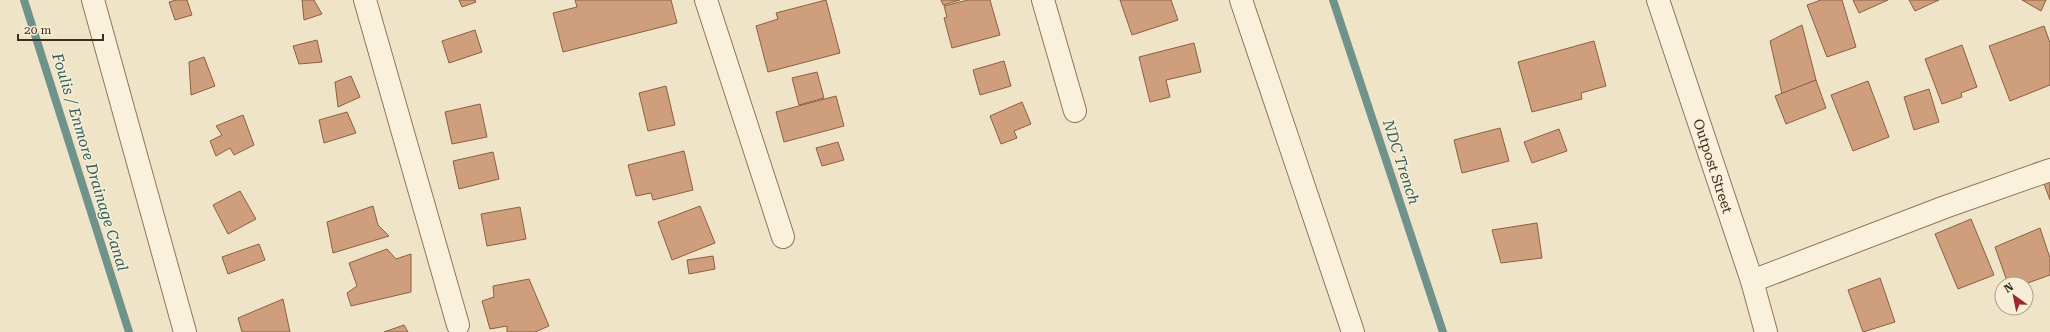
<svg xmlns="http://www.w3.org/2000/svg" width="2050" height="332" viewBox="0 0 2050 332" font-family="'Roboto Serif',serif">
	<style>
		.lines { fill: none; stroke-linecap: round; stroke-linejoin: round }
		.stream { stroke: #6f938a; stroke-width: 8 }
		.building { fill: #cf9f7d; stroke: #8d5f41 }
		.minor-casing { stroke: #8d765c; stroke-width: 24 }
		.minor { stroke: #faf1dc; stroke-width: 22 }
		.labels { text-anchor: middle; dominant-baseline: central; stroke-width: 3; stroke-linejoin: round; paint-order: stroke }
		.street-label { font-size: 14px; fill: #3d2e20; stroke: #f7eed8 }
		.water-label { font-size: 15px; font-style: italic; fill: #2f5d5a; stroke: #f7eed8 }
	</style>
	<rect width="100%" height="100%" fill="#f0e4c8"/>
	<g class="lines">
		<g class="stream">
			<polyline points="24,0 129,332"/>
			<polyline points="1333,0 1443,332"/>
		</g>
	</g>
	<g class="building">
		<polygon points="176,0 187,0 192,15 175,20 169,2"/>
		<polygon points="302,0 314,0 322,14 304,20"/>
		<polygon points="459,0 475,0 476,2 462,7"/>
		<polygon points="575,0 671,0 677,23 563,52 553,13 577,7"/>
		<polygon points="826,0 840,53 768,72 756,26 778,19 776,13"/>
		<polygon points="941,0 960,0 943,5"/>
		<polygon points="968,0 990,0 1000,35 952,48 944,18 947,17 944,6"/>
		<polygon points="1120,0 1171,0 1178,20 1132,35"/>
		<polygon points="1821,0 1842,0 1856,47 1827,57 1807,5"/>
		<polygon points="1853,0 1888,0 1859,13"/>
		<polygon points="1909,0 1939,0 1915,11"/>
		<polygon points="2022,0 2046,0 2041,11"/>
		<polygon points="1802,25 1816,80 1782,94 1770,41"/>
		<polygon points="2044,26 2050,43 2050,85 2010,101 1989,46"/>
		<polygon points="475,30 482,52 449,63 442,41"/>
		<polygon points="317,40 322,62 299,64 293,46"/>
		<polygon points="1594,41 1606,86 1581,93 1582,99 1532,112 1518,62"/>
		<polygon points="1194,43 1201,72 1166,80 1170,97 1150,102 1139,57"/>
		<polygon points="1962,45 1977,87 1961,93 1962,97 1942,104 1925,59"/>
		<polygon points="204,57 215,86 191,95 189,62"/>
		<polygon points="1004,61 1011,86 980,95 973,70"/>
		<polygon points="817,72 824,98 799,105 792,78"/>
		<polygon points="351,76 360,97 338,107 335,82"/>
		<polygon points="1816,80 1826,108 1786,124 1775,96"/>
		<polygon points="1868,81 1889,137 1853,151 1831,95"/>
		<polygon points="666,86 675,125 648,131 639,93"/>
		<polygon points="1929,89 1939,122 1914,130 1904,97"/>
		<polygon points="836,96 844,126 784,142 776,112"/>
		<polygon points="1022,102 1031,124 1014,131 1017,138 1001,144 990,116"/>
		<polygon points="480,104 487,137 452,144 445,112"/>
		<polygon points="347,112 356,133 324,143 319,120"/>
		<polygon points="243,115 254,145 234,155 230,148 216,156 210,141 222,135 216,126"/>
		<polygon points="1500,128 1509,161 1462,173 1454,140"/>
		<polygon points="1559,129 1567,151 1532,163 1524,142"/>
		<polygon points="838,142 844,160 822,166 816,148"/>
		<polygon points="684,151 693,190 653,200 651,193 636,196 628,165"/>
		<polygon points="493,152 499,179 459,189 453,161"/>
		<polygon points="2050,182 2050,200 2044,184"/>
		<polygon points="240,191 256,219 228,234 213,205"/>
		<polygon points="373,206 378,225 389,236 333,253 327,222"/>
		<polygon points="700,206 715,243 672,260 658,222"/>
		<polygon points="520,207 526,239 487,246 481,214"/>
		<polygon points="1971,219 1994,275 1958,289 1935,234"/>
		<polygon points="1537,223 1542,258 1501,263 1492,230"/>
		<polygon points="2040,228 2050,258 2050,275 2025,284 2008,284 1995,247"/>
		<polygon points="259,244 265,260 228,274 222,257"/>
		<polygon points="387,249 396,259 411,254 411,292 351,306 347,293 357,286 349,263"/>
		<polygon points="713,256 715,269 689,274 687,260"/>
		<polygon points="1880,278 1895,322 1863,332 1848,290"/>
		<polygon points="529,279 549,326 535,332 507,332 507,326 490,329 482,301 494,297 493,286"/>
		<polygon points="283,299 290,332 242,332 238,318"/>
		<polygon points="404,325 408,332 384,332"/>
	</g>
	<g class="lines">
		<g class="minor-casing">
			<g id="minor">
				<polyline points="93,0 185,332"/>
				<polyline points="365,0 458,325"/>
				<polyline points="706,0 783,237"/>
				<polyline points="1043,0 1075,111"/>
				<polyline points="1241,0 1353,332"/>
				<polyline points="1658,0 1752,281 1766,332"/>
				<polyline points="1752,281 1945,207 2050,170"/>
			</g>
		</g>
		<use href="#minor" class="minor"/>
	</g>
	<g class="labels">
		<g class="street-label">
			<text transform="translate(1713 166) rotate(72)">Outpost Street</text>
		</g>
		<g class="water-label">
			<text transform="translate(90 162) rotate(73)">Foulis / Enmore Drainage Canal</text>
			<text transform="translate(1401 162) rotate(72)">NDC Trench</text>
		</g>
	</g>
	<g transform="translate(2014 296) rotate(327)"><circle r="19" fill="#f7eed8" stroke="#ada18e"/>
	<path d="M0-3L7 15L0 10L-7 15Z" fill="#9e2a2b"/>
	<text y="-6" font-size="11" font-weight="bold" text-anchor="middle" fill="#3d2e20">N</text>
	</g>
	<path d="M18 34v6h85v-6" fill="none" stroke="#3d2e20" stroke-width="2"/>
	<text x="24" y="34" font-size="12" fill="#3d2e20" stroke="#f7eed8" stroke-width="3" paint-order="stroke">20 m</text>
</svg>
